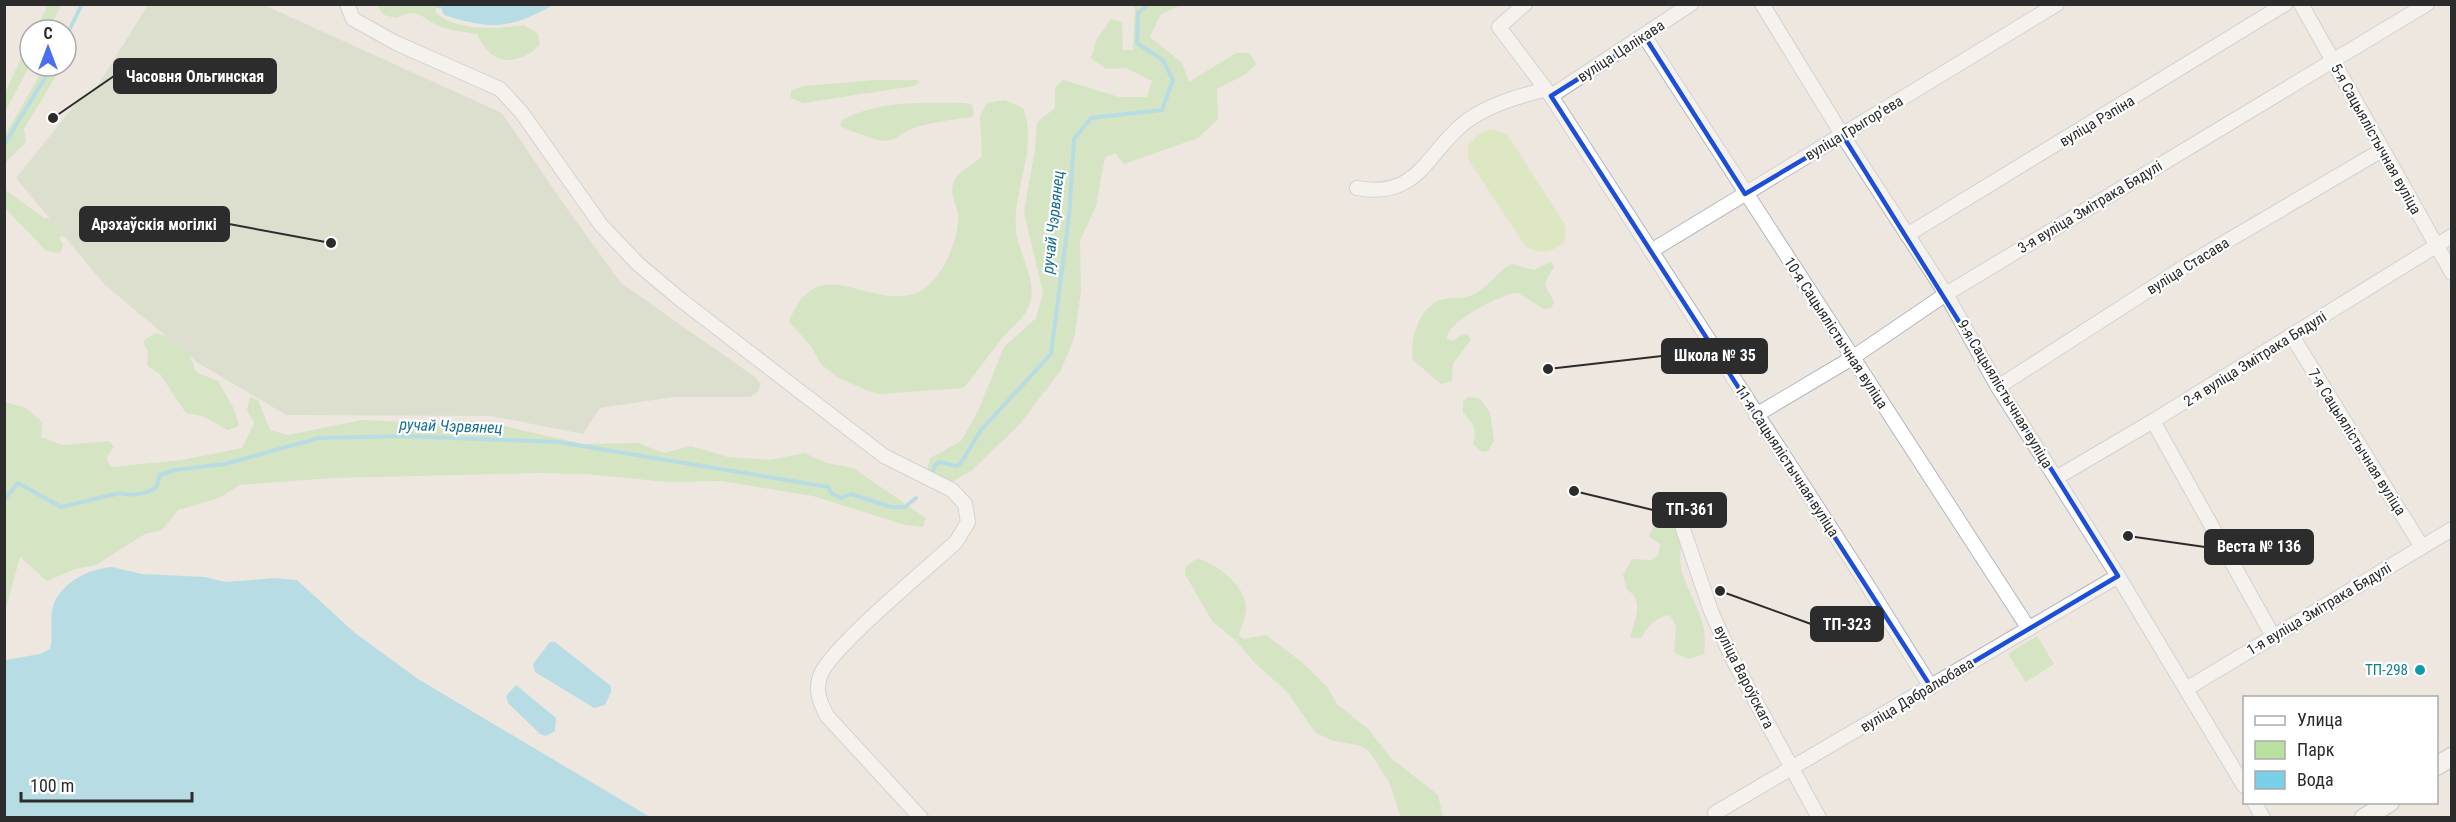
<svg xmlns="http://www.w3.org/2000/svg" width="2456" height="822" viewBox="0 0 2456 822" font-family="'Roboto Condensed',sans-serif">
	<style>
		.green { fill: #b8e09f }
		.cemetery { fill: #c7d6b8 }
		.pitch { fill: #cae69c }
		.water { fill: #79cfe8 }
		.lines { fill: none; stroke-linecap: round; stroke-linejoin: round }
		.stream { stroke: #79cfe8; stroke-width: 4 }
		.street-casing { stroke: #b3b6bf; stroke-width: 16 }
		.secondary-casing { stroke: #b3b6bf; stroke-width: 21 }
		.street { stroke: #fff; stroke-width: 14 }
		.secondary { stroke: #fff; stroke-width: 18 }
		.marked { fill: none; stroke: #1d4ed8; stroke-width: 4.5; stroke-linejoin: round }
		.culture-dot { fill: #0f9aa8; stroke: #fff; stroke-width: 2 }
		.labels { text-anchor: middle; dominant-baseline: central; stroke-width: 4.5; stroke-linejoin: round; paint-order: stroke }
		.street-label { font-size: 15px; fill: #2c2c2c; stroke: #fff }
		.culture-label { font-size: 15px; fill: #0d838f; stroke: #fff; text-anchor: end }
		.water-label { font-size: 16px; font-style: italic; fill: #156f97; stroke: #fff }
		.leader { fill: none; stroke: #2c2c2c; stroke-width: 2 }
		.callout-dot { fill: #2c2c2c; stroke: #fff; stroke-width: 2 }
		.callout { fill: #2c2c2c; stroke: #2c2c2c; stroke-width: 2 }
		.callout-label { font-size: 16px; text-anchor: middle; font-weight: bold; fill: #fff }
	</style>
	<rect width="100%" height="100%" fill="#ede7e0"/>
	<g class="green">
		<polygon points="48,5 61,5 49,30 35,30"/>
		<path d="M377,5H435L436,13C459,32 496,29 524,25L538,34L540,45C516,67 491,66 477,34C465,32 451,31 439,26C419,17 420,7 396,18L384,15Z"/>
		<polygon points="1135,5 1182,5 1161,14 1150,37 1182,63 1189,82 1236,53 1250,53 1256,64 1246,74 1217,89 1218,119 1198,138 1124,164 1115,153 1105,157 1096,206 1080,241 1081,291 1074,339 1061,370 1019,425 971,471 945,486 927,471 930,458 961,441 978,411 1004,347 1036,318 1043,293 1024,212 1035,149 1037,122 1055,108 1055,88 1063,80 1119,97 1147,97 1152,81 1126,68 1106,69 1091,58 1097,39 1111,19 1122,22 1123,50 1133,50"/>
		<polygon points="30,39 30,65 5,112 5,93"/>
		<polygon points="45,66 62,66 24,129 26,142 5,163 5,135"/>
		<polygon points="874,80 918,80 919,83 914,86 803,103 791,98 791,91 804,86"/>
		<path d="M1005,100L1023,108C1039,148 1012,190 1016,230C1018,253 1039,283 1029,306C1023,320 1012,326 1003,337C989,354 978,372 963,388L879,394L866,390L837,377L821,364L811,346L789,322C818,247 868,311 916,293C941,284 959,240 958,216C957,204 950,197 953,185C957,170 973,166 982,156L980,116L987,103Z"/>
		<path d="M965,103L972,105L974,113L972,117C955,119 926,123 911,129C902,133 895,141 885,141C878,141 847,130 840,126L842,120C881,100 923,103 965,103Z"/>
		<polygon points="4,189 44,218 62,220 80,245 62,236 59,238 63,245 60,253 46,251 5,208"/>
		<path d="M1551,262L1554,267L1545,282C1546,291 1552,295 1554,303L1551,308L1544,309L1518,293H1512C1497,298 1446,322 1447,339L1452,341L1462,335L1468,334L1471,340L1453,363L1452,381L1441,384L1413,360C1409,339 1420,304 1444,299C1453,297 1464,299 1472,295C1488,288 1496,271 1512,264L1534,270Z"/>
		<path d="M155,333C182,340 187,345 196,372L218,381L234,409L239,426L228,430L202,416L186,413L160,374L147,366L148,352L143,341Z"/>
		<polygon points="250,397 258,400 270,430 288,435 362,420 448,424 468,421 495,424 583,444 638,443 664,453 691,446 728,457 770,460 804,453 827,463 853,468 926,518 923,527 905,525 813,496 721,481 668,482 585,474 538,473 331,478 240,485 219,498 178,510 162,530 145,534 96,565 75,569 47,581 20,557 5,612 5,402 26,408 42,422 41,437 62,445 109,441 114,447 106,458 111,467 182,460 242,448 254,423 247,410"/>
		<path d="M1469,397L1479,398L1490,412L1494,441L1488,451L1482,452L1473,444C1477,429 1474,423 1463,413V401Z"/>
		<path d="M1664,517C1691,536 1675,551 1683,575C1693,605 1709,620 1704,654L1688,659L1674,652L1676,626L1670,615C1655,617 1648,626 1641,638H1630C1634,619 1646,603 1627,589L1623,575L1632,559L1651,560L1658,555L1660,544L1649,537L1655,522Z"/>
		<path d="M1200,559C1220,567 1247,586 1246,611C1245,619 1241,627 1239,635L1243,639L1266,635L1303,663L1328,688L1337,704L1368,729L1391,758L1438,795L1443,817H1401L1389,782L1369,751L1358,745L1333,741L1316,733L1287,692L1255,663L1235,640L1212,621L1185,574V568L1194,560Z"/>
		<polygon points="2037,636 2054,664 2026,682 2008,654"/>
	</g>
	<polygon class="cemetery" points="148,5 264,5 502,113 563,203 621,283 755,377 761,384 758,392 750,397 674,397 600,408 583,434 491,416 286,415 198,363 104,284 16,178 77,102 96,88"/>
	<path class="pitch" d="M1490,129L1507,134L1564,223L1566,231L1564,243C1551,252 1540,255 1526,247L1468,159V146L1478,135Z"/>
	<g class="water">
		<path d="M439,4H553V5C511,29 490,30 444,15Z"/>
		<path d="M112,567L142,574L205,577L226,582L274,578L297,580L355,633L418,679L650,817H5V660L40,654L50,649C53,637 50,624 52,611C56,585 87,569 112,567Z"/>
		<polygon points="550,642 555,642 611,686 611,692 605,705 594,708 535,672 533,664"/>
		<polygon points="516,685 556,718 555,731 546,736 540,734 508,703 506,696"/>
	</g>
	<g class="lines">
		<g class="stream">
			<polyline points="434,4 438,6"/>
			<polyline points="66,37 82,4"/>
			<polyline points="4,145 52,66"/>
			<polyline points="932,475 935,465 940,462 956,466 961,463 981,430 1051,354 1069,216 1074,139 1091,118 1162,110 1173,80 1163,60 1137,43 1138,13 1149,4"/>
			<path d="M4,500L18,483L61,507L120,493C130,497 147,493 156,488L160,475L175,470L225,464L319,438L404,436L558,442L828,487L832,494L841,498L851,494L891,507H905L916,498"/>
		</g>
		<g class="street-casing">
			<g id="street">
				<path d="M347,4L353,19L396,43L500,89L522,113L601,225L638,264L681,300L884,456L952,490L965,504L968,522L956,542C929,567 830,648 820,676C815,692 820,702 827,716L921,818"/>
				<polyline points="1525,4 1499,27 1551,96 1861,575 1931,687"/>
				<polyline points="1762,4 1843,136 1946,294 1998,387 2118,576 2244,786"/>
				<polyline points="2301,4 2452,273"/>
				<polyline points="1645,37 2029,629"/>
				<polyline points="1551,96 1691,4"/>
				<path d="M1357,188C1420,200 1427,150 1468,120C1491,104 1518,96 1544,90"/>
				<polyline points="1907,235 2285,4"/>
				<polyline points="1651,251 2057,4"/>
				<polyline points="2292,336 2422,547"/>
				<polyline points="1998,387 2195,260 2382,150"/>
				<polyline points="1756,415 1852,358 1946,294 2427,4"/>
				<polyline points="2153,421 2273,636"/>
				<polyline points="2056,478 2153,421 2452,236"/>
				<polyline points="1683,529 1711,611 1732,658 1819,818"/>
				<polyline points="2186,689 2452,529"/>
				<polyline points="2254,802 2263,818"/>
				<polyline points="1715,813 2118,576"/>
			</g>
		</g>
		<g class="secondary-casing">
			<g id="secondary">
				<polyline points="2436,766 2452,757"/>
				<polyline points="2364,818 2390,802"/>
			</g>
		</g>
		<use href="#street" class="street"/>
		<use href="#secondary" class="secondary"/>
	</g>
	<path d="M0 0H2456V822H0ZM1645,37L1745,194L1843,136L2118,576L1931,687L1551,96Z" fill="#ede7e0" fill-opacity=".55" fill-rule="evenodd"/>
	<path class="marked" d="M1645,37L1745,194L1843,136L2118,576L1931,687L1551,96Z"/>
	<circle class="culture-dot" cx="2420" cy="670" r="6"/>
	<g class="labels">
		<g class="street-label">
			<text transform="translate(1621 51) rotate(-33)">вуліца Цалікава</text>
			<text transform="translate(2097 121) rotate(-31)">вуліца Рэпіна</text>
			<text transform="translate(1854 128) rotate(-31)">вуліца Грыгорʼева</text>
			<text transform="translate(2376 139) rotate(61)">5-я Сацыялістычная вуліца</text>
			<text transform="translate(2090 207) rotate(-31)">3-я вуліца Змітрака Бядулі</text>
			<text transform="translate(2188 266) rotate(-32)">вуліца Стасава</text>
			<text transform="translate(1836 333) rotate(57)">10-я Сацыялістычная вуліца</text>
			<text transform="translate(2255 359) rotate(-32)">2-я вуліца Змітрака Бядулі</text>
			<text transform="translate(2005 394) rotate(59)">9-я Сацыялістычная вуліца</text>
			<text transform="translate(2357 442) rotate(58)">7-я Сацыялістычная вуліца</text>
			<text transform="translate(1787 461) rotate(57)">11-я Сацыялістычная вуліца</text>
			<text transform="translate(2319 609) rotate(-31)">1-я вуліца Змітрака Бядулі</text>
			<text transform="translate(1744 677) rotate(63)">вуліца Вароўскага</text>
			<text transform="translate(1917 695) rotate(-31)">вуліца Дабралюбава</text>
		</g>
		<g class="culture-label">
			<text x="2408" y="670">ТП-298</text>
		</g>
		<g class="water-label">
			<text transform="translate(1053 222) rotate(-84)">ручай Чэрвянец</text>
			<text transform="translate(451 426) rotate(2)">ручай Чэрвянец</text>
		</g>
	</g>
	<path class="leader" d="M53 118L114 76M331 243L229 224M1548 369L1662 356M1574 491L1653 510M2128 536L2205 547M1720 591L1811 624"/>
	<g class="callout-dot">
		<circle cx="53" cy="118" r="6"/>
		<circle cx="331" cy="243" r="6"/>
		<circle cx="1548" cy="369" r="6"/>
		<circle cx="1574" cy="491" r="6"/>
		<circle cx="2128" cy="536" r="6"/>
		<circle cx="1720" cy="591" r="6"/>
	</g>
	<g class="callout">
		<rect x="114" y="59" width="162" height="34" rx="6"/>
		<rect x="80" y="207" width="149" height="34" rx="6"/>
		<rect x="1662" y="339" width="105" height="34" rx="6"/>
		<rect x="1653" y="493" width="73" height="34" rx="6"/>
		<rect x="2205" y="530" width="108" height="34" rx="6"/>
		<rect x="1811" y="607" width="72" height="34" rx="6"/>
	</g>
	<g class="callout-label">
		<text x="195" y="82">Часовня Ольгинская</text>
		<text x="154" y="230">Арэхаўскія могілкі</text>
		<text x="1715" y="361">Школа № 35</text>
		<text x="1690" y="515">ТП-361</text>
		<text x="2259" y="552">Веста № 136</text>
		<text x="1847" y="630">ТП-323</text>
	</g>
	<rect width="2456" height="822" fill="none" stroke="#2c2c2c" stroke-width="12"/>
	<rect x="2243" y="696" width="195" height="108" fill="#ffffff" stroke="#ababab" stroke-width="1.5"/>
	<rect x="2255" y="716" width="30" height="9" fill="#ffffff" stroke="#ababab" stroke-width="1.5"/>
	<text x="2297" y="726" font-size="18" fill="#2c2c2c">Улица</text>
	<rect x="2255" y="741" width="30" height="18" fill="#b8e09f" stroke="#ababab" stroke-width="1.5"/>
	<text x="2297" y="756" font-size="18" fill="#2c2c2c">Парк</text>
	<rect x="2255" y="771" width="30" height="18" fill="#79cfe8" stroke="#ababab" stroke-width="1.5"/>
	<text x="2297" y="786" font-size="18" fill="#2c2c2c">Вода</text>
	<g transform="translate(48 48)"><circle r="28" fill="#ffffff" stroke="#ababab" stroke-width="1.5"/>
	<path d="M0-4.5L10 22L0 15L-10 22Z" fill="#4a6ef0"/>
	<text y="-9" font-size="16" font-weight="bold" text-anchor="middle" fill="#2c2c2c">С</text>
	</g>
	<path d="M21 792v9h171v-9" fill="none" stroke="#2c2c2c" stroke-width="3"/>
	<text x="30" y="792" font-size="18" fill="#2c2c2c" stroke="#ffffff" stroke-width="4.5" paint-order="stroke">100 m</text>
</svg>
